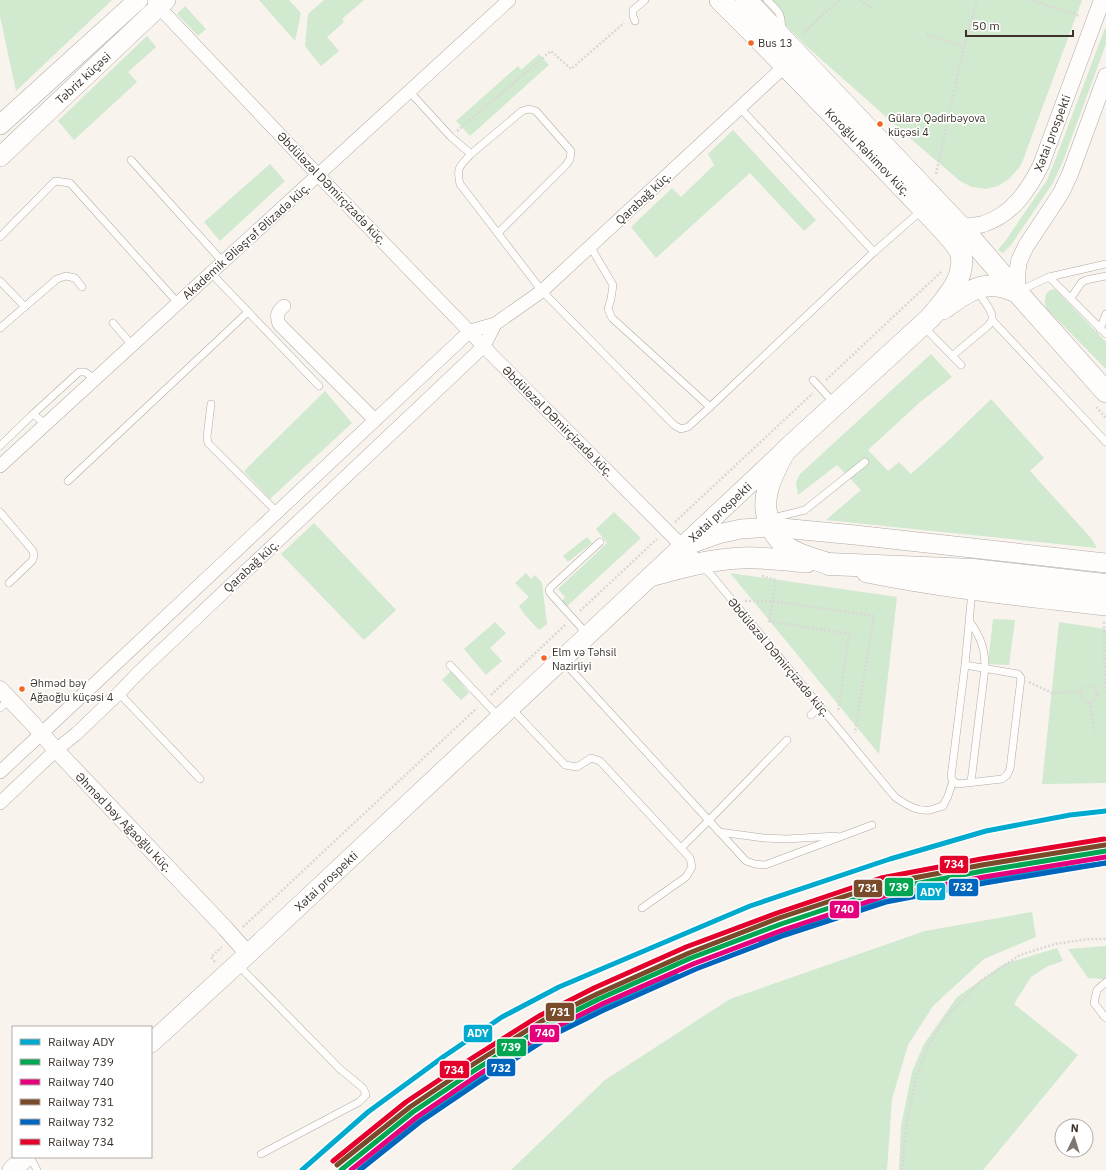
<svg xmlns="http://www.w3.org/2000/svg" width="1106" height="1170" viewBox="0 0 1106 1170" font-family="'IBM Plex Sans',sans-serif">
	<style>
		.green { fill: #d0e9cf }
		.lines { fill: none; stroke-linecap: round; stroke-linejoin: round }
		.service-casing { stroke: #b2aaa4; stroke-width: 8 }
		.minor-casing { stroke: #b2aaa4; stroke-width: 14 }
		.tertiary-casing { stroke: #b2aaa4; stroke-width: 17 }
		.secondary-casing { stroke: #b2aaa4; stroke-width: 20 }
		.primary-casing { stroke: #b2aaa4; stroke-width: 22 }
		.trunk-casing { stroke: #b2aaa4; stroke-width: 23 }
		.path { stroke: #dad8d6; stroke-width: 2.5; stroke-dasharray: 2 2; stroke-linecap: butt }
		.service { stroke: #fefdfc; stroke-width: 7 }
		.minor { stroke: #fefdfc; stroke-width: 13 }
		.tertiary { stroke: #fefdfc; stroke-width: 16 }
		.secondary { stroke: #fefdfc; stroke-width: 19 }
		.primary { stroke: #fefdfc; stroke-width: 21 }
		.trunk { stroke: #fefdfc; stroke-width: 22 }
		.rail-1-casing { stroke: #fff; stroke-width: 8 }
		.rail-2-casing { stroke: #fff; stroke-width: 8 }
		.rail-3-casing { stroke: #fff; stroke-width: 8 }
		.rail-4-casing { stroke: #fff; stroke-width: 8 }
		.rail-5-casing { stroke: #fff; stroke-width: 8 }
		.rail-6-casing { stroke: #fff; stroke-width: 8 }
		.rail-1 { stroke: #00a9ce; stroke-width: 5 }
		.rail-2 { stroke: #00a651; stroke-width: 5 }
		.rail-3 { stroke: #e5007d; stroke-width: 5 }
		.rail-4 { stroke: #7a4b2a; stroke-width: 5 }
		.rail-5 { stroke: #0065bd; stroke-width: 5 }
		.rail-6 { stroke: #e4002b; stroke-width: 5 }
		.bus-dot { fill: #f26522; stroke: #fff; stroke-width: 1.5 }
		.labels { text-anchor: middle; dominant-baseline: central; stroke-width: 3.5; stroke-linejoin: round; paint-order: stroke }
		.bus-label { font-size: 11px; fill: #3d322a; stroke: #fff; text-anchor: start }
		.street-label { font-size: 12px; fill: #3d322a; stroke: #fff }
		.line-badge { stroke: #fff; stroke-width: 1.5 }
		.badge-label { font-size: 11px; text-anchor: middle; font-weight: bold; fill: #fff }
	</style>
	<rect width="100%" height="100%" fill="#f9f3ee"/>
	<g class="green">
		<polygon points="0,0 112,0 16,91 0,16"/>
		<polygon points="259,0 289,0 301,13 295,41"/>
		<polygon points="324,0 364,0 342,19 344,22 327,37 339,51 321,66 305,46 308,14"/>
		<polygon points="761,0 1082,0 1023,160 1019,168 1009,179 998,186 986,189 972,187 960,181 911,139 805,45"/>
		<polygon points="185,6 206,29 198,36 177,14"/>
		<polygon points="1105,28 1106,29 1106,44 1063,161 1053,183 1011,245 1003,253 998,250 1006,240 1047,180 1056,158"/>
		<polygon points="147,36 156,47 128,72 137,82 74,140 58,121"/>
		<polygon points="539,54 549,65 470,136 456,121 518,66 521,70"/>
		<polygon points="733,130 816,220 804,231 750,173 656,258 631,227 672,188 681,197 714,165 708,154"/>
		<polygon points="270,164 285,181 220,241 204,222"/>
		<path d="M1054,289L1057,291L1106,342V369L1046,308C1044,300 1044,291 1054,289Z"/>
		<polygon points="931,354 952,377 919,403 868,450 888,471 899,462 911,474 951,438 991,399 1044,458 1030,471 1091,538 1097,548 826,520 861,490 837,465 798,495 796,482 800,474"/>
		<polygon points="325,391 352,423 270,499 244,471"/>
		<polygon points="614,512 641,538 566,607 562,601 565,597 558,589 607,543 596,529"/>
		<polygon points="314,523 396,610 364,640 281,554"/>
		<polygon points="587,537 592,543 568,562 563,556"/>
		<polygon points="526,573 531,579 535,575 542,583 547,624 539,630 525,615 519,606 529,597 515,583"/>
		<polygon points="730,573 897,597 879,754 841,708 796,653"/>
		<polygon points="993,619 1015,620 1009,665 988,664"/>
		<polygon points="495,622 506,633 490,648 502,661 486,675 464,649"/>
		<polygon points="1059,622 1106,629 1106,783 1042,784"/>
		<polygon points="451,671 469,693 461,700 442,680"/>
		<polygon points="1032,912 1036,937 984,959 933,1006 908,1045 892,1099 887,1170 511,1170 605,1080 730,999 925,931"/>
		<polygon points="1106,946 1106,979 1088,978 1068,949"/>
		<polygon points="1057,948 1063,961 1048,966 1031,977 1014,1004 1078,1055 983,1170 899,1170 901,1126 912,1072 924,1044 957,997 1004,964"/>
	</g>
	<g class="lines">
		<g class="service-casing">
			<g id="service">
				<path d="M767,0C780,13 781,12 782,31"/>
				<polyline points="635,21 633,16 633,10 645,0"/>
				<path d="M409,91L451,137L471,154C460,166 456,167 460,184L542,291L674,425L681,429L688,427L710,407L612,318L608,309L611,299L613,285L593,251L589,247"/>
				<polyline points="740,108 874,252 922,210"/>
				<polyline points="471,154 522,111 529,109 536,111 571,151 570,159 566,165 498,233"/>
				<polyline points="131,160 223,262"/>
				<polyline points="0,237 55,181 70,183 178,303"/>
				<polyline points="211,273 319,386"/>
				<polyline points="1049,277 1106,264"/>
				<polyline points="0,281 25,307"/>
				<polyline points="1019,291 1049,277 1106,334"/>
				<polyline points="1071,298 1081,283 1086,280 1106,276"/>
				<polyline points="992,320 1106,442"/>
				<polyline points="113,323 132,345"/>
				<polyline points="924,327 961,365"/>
				<polyline points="0,328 57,279 66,276 75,278 82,287"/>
				<polyline points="1100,329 1106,314"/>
				<path d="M952,356L989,325C990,323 992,321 992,319C994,312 981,297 977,291"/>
				<polyline points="813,380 835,404"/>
				<polyline points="211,404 207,437 208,443 277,512"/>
				<polyline points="710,407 874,252"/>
				<polyline points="33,414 79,372 85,372 95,379"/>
				<polyline points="0,446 33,414 45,424"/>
				<polyline points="68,481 248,312"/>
				<polyline points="0,512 33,551 34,556 32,561 9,583"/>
				<polyline points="769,519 805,510 865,462"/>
				<path d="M702,566L712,576L895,797C905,804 917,812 930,810C934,809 939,807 943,806L948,796L953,781"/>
				<path d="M970,622C981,638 985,648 985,668L971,782"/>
				<polyline points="588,635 550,593 549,590 551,587 600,542"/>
				<polyline points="562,660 746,861 755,864 765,865 872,825"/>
				<polyline points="450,665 500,718"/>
				<polyline points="965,665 1018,674 1021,678 1010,769 1007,775 1002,779 958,784 953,781 951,777 965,665 972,591"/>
				<polyline points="119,693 200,779"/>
				<polyline points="0,708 10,700"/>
				<polyline points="511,708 565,765 577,767 591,758 600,761 690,858 692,867 686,877 642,908"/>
				<polyline points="811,715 820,706"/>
				<polyline points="719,832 764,838 787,839 836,836"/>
				<path d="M681,848C717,813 752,776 787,740"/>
				<polyline points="238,965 340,1069 363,1088 366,1095 359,1102 261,1154"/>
				<polyline points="1106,982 1097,990 1094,1003 1104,1016 1106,1018"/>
				<polyline points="30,1157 37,1170"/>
			</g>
		</g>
		<g class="minor-casing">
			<g id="minor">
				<polyline points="154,2 318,175 493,356 700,564"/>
				<path d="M284,306C277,312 276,315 279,324L375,420"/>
				<polyline points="0,466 509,0"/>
				<polyline points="0,772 41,734 470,331 495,324 542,291 786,65"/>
				<polyline points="0,803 56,750 76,734 119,693 138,673 484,346 495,324"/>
			</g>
		</g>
		<g class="tertiary-casing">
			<g id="tertiary">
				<path d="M961,227C968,226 976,226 983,224C1012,215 1028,191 1041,165L1102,0"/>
				<polyline points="1017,292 1017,274 1019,261 1026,246 1061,193 1070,174 1106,76"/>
				<polyline points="0,689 34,725 56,750 225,928 248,954"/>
			</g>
		</g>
		<g class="secondary-casing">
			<g id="secondary">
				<polyline points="0,125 138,0"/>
				<polyline points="0,157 166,0"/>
				<polyline points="690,544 718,534 741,529 771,527 855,535 1106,563"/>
				<polyline points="151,1043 248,954 781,454"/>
				<polyline points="12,1170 26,1157"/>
			</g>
		</g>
		<g class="primary-casing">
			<g id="primary">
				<path d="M720,0C784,63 846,128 908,193C918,204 959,243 961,255C966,279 944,301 930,318L785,451C771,476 756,504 774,532C778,538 782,544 788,548C800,556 815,559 829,564"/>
				<polyline points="746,0 961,227 1017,292 1106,392"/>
				<path d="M943,309C958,298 976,284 996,286C1003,286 1010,290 1017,292"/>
				<path d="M867,572C946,588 1026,596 1106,605"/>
				<path d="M654,575C682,567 712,559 742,558C763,557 785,560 807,562"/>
			</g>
		</g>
		<g class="trunk-casing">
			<polyline id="trunk" points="829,564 973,570 1106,585"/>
		</g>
		<g class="path">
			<polyline points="860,0 872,8"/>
			<polyline points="1031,0 1080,16"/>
			<polyline points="802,34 839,0"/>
			<polyline points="926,34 964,47"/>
			<polyline points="457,131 551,51 571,69 624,23"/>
			<polyline points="936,174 964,47 977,0"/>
			<polyline points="826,380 941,272"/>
			<polyline points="1096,407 1106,418"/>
			<polyline points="675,522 813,393"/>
			<polyline points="762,576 776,580 769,621 849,634 838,712"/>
			<polyline points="745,601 772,601 874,616 855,733"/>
			<polyline points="580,611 657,539"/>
			<polyline points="1104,622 1105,693"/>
			<polyline points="1029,682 1052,693 1081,692"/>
			<circle cx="1089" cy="694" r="8"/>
			<polyline points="491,695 566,624"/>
			<polyline points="1090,702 1094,734"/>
			<polyline points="243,927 477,708"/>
			<polyline points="215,962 211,957 222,947"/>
			<polyline points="902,1170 906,1128 915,1081 928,1046 948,1015 982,980 1020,955 1055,944 1089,939 1106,939"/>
		</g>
		<use href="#service" class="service"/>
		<use href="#minor" class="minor"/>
		<use href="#tertiary" class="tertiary"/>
		<use href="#secondary" class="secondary"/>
		<use href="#primary" class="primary"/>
		<use href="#trunk" class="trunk"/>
		<g class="rail-1-casing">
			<g id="rail-1">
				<polyline points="760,940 869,905 985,880 1106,863"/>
				<polyline points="302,1170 368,1112 443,1057 502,1017 559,987 750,906 890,859 986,831 1070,815 1106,811"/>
				<path d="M359,1170C396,1140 432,1109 472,1082C535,1039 606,1006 676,975"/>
			</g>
		</g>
		<g class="rail-2-casing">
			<polyline id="rail-2" points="341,1170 413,1112 475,1070 545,1026 599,999 691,958 781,924 883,890 983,871 1106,851"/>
		</g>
		<g class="rail-3-casing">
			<polyline id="rail-3" points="351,1170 417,1117 478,1075 548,1031 602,1004 693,964 783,930 885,896 984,877 1106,857"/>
		</g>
		<g class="rail-4-casing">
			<polyline id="rail-4" points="337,1165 410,1107 472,1065 542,1021 597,994 689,953 779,918 882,884 982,865 1105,845"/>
		</g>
		<g class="rail-5-casing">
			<polyline id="rail-5" points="360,1170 420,1122 482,1080 551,1036 604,1010 696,969 785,935 886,902 985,883 1106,863"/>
		</g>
		<g class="rail-6-casing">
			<polyline id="rail-6" points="333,1161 406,1102 469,1060 539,1016 594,988 686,947 777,913 881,878 981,859 1104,839"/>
		</g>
		<use href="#rail-1" class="rail-1"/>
		<use href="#rail-2" class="rail-2"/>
		<use href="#rail-3" class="rail-3"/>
		<use href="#rail-4" class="rail-4"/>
		<use href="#rail-5" class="rail-5"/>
		<use href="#rail-6" class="rail-6"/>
	</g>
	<g class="bus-dot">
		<circle cx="751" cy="43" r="3.5"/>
		<circle cx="880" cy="124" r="3.5"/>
		<circle cx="544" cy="658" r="3.5"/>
		<circle cx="22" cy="689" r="3.5"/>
	</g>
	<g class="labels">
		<g class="bus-label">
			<text x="758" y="43">Bus 13</text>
			<text x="888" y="118">Gülarə Qədirbəyova<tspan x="888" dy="14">küçəsi 4</tspan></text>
			<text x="552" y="652">Elm və Təhsil<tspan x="552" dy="14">Nazirliyi</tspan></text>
			<text x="30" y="683">Əhməd bəy<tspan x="30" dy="14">Ağaoğlu küçəsi 4</tspan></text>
		</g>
		<g class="street-label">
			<text transform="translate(83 78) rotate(-43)">Təbriz küçəsi</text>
			<text transform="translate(1052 133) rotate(-69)">Xətai prospekti</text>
			<text transform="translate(868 152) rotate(46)">Koroğlu Rəhimov küç.</text>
			<text transform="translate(332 188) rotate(46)">Əbdüləzəl DƏmirçizadə küç.</text>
			<text transform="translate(643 198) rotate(-43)">Qarabağ küç.</text>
			<text transform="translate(246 241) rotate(-42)">Akademik Əliəşrəf Əlizadə küç.</text>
			<text transform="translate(558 421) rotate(45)">Əbdüləzəl DƏmirçizadə küç.</text>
			<text transform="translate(720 512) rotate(-43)">Xətai prospekti</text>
			<text transform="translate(251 566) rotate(-43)">Qarabağ küç.</text>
			<text transform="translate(779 657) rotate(50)">Əbdüləzəl DƏmirçizadə küç.</text>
			<text transform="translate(124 822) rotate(46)">Əhməd bəy Ağaoğlu küç.</text>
			<text transform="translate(326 881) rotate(-43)">Xətai prospekti</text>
		</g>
	</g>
	<g class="line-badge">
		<rect x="939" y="855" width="30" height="19" rx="4" fill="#e4002b"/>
		<rect x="884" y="877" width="30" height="20" rx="4" fill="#00a651"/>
		<rect x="948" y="878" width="31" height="19" rx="4" fill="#0065bd"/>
		<rect x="853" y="879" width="30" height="19" rx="4" fill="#7a4b2a"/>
		<rect x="916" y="882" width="30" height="19" rx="4" fill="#00a9ce"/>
		<rect x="829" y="900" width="31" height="19" rx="4" fill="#e5007d"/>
		<rect x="545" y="1002" width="30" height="20" rx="4" fill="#7a4b2a"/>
		<rect x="463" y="1024" width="30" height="19" rx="4" fill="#00a9ce"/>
		<rect x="529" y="1024" width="31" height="19" rx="4" fill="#e5007d"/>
		<rect x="496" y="1038" width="31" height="19" rx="4" fill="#00a651"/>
		<rect x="486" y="1058" width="30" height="19" rx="4" fill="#0065bd"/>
		<rect x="439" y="1060" width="31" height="19" rx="4" fill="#e4002b"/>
	</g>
	<g class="badge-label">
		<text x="954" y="868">734</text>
		<text x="899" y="891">739</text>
		<text x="963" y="891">732</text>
		<text x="868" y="892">731</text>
		<text x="931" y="896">ADY</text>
		<text x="844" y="913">740</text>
		<text x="560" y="1016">731</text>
		<text x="478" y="1037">ADY</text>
		<text x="545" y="1037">740</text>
		<text x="511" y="1051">739</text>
		<text x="501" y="1072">732</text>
		<text x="454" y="1074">734</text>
	</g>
	<rect x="12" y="1026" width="140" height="132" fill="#ffffff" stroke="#b1adaa"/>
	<rect x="20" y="1039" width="20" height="6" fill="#00a9ce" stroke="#b1adaa"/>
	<text x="48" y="1046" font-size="12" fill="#3d322a">Railway ADY</text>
	<rect x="20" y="1059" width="20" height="6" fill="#00a651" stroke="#b1adaa"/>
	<text x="48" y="1066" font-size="12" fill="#3d322a">Railway 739</text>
	<rect x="20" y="1079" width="20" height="6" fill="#e5007d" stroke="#b1adaa"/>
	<text x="48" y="1086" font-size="12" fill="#3d322a">Railway 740</text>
	<rect x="20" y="1099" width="20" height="6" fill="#7a4b2a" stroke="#b1adaa"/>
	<text x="48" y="1106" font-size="12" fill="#3d322a">Railway 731</text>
	<rect x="20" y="1119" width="20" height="6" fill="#0065bd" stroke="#b1adaa"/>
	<text x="48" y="1126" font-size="12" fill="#3d322a">Railway 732</text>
	<rect x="20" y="1139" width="20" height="6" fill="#e4002b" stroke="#b1adaa"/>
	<text x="48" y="1146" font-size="12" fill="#3d322a">Railway 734</text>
	<g transform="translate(1074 1138) rotate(4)"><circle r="19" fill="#ffffff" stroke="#b1adaa"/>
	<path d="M0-3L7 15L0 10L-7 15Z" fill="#7f766f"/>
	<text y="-6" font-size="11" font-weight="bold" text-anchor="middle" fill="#3d322a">N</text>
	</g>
	<path d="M966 30v6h107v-6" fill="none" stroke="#3d322a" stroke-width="2"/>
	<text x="972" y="30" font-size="12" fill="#3d322a" stroke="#ffffff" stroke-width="3" paint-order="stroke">50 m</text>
</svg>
